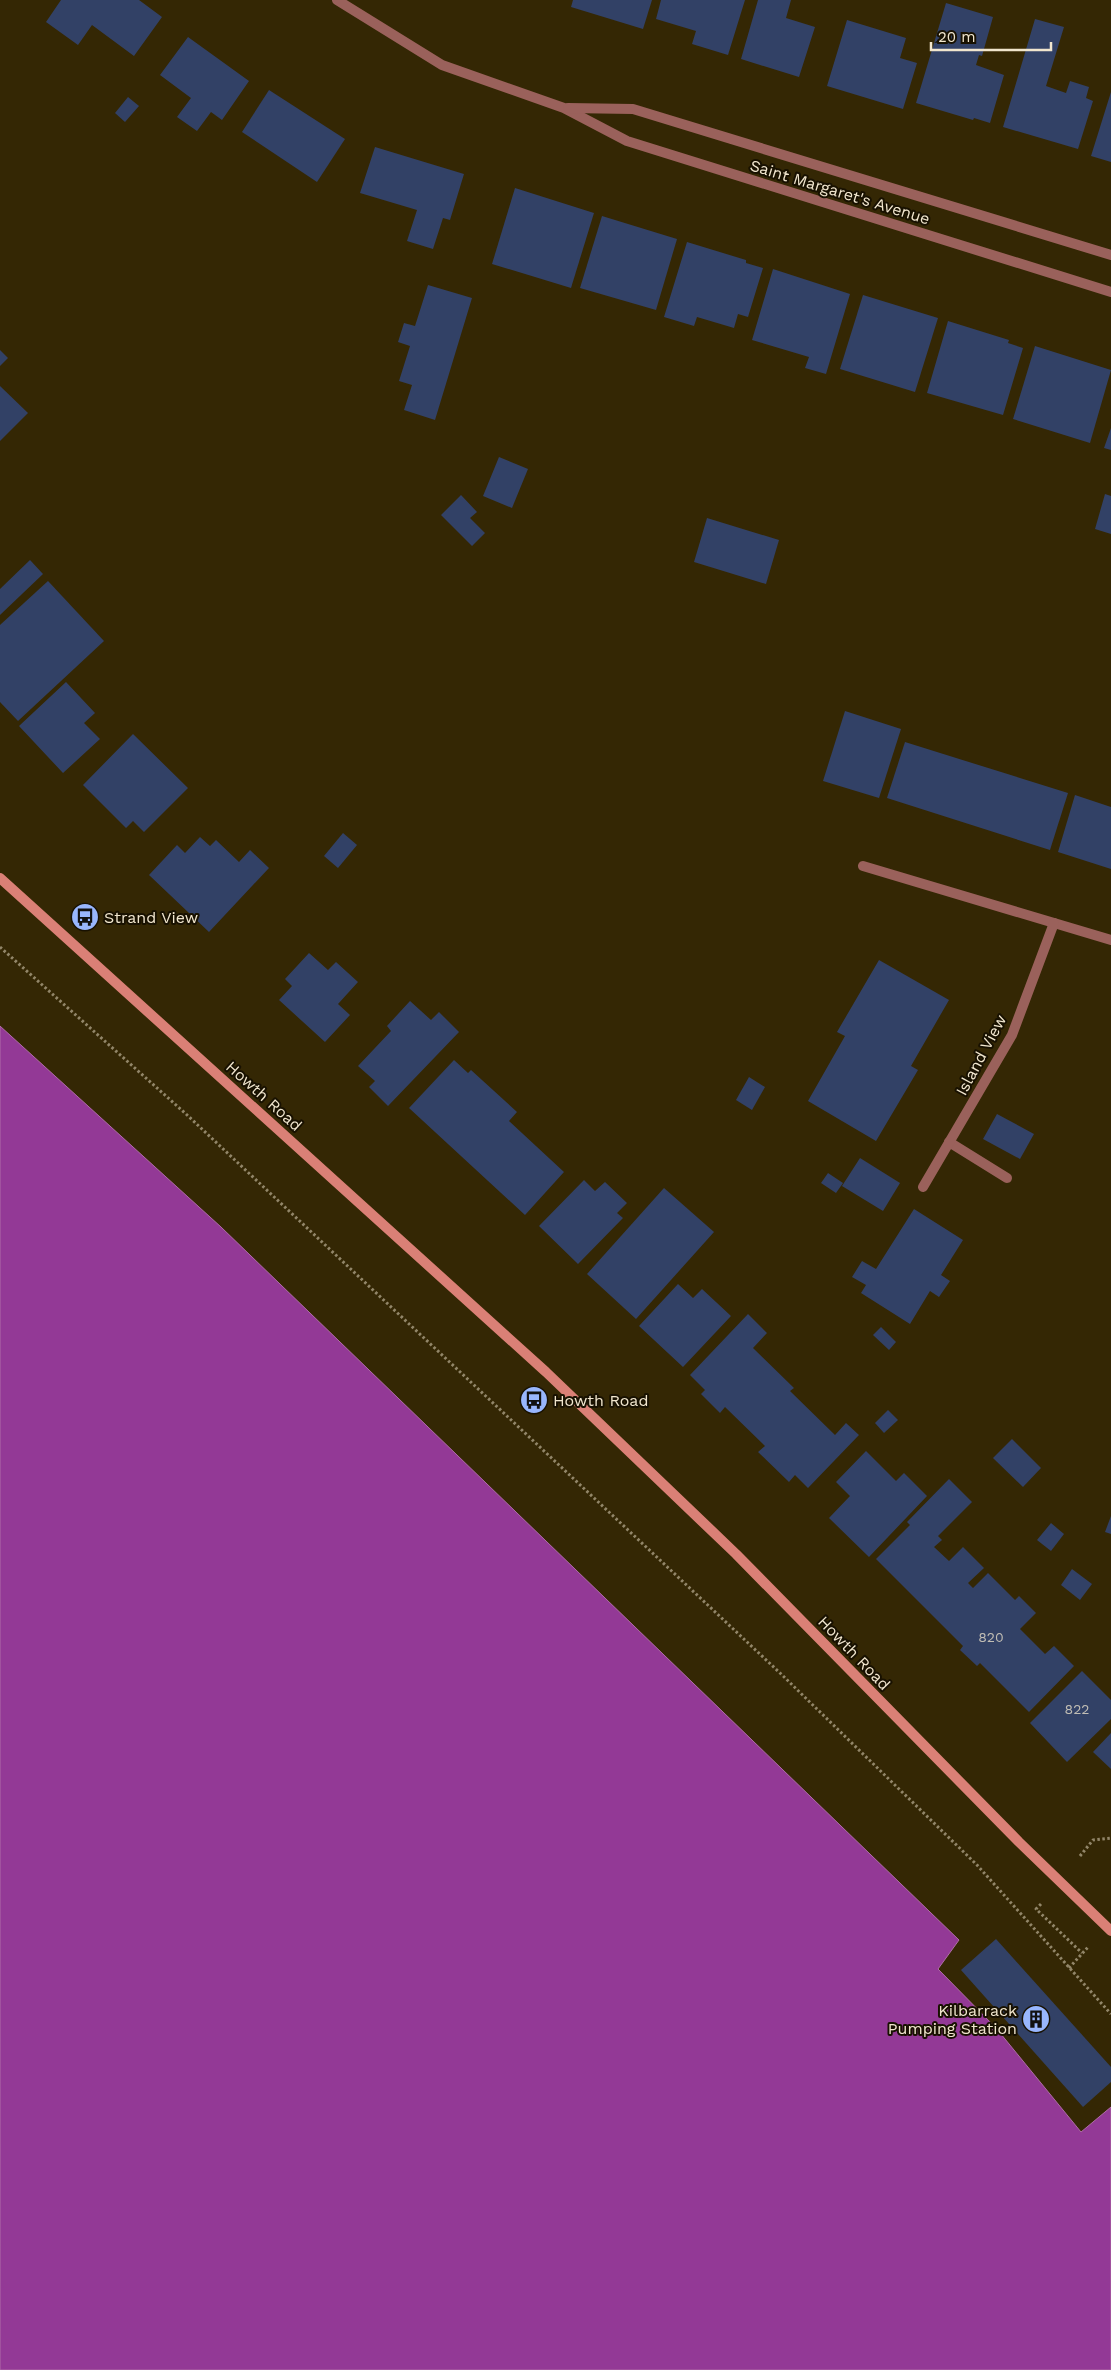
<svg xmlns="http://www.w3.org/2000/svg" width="1111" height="2370" viewBox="0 0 1111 2370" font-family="'Work Sans',sans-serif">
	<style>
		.water { fill: #933996; stroke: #af6da7 }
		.building { fill: #324166 }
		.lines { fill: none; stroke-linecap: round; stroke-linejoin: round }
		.path { stroke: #928669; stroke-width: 3; stroke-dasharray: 2.5 2.5; stroke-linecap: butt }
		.street { stroke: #9a615b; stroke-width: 10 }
		.secondary { stroke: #da8076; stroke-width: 10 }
		.labels { text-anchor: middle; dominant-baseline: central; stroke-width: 4; stroke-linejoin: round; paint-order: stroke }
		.number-label { font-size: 14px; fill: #c1bdb4 }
		.street-label { font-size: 16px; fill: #f1e6ce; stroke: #181101 }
		.poi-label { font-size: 16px; fill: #f1e6ce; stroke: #181101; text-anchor: start }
	</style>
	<rect width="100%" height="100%" fill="#342704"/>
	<polygon class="water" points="0,1026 221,1227 959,1940 938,1969 996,2028 1081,2132 1111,2107 1111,2370 0,2370"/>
	<g class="building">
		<polygon points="61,0 139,0 162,17 134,56 92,25 78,45 46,22"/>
		<polygon points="573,0 652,0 643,29 571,7"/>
		<polygon points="661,0 745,0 728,55 692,44 696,31 656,19"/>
		<polygon points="758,0 791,0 786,18 815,27 799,77 741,59"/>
		<polygon points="946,3 993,17 982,56 979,55 976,65 1004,75 990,123 974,118 973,120 916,103"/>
		<polygon points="1035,19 1064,27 1046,86 1066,93 1070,81 1089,87 1086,98 1093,101 1078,149 1003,127"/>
		<polygon points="847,20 906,38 900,58 917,63 903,109 827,86"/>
		<polygon points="188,37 249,81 222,120 211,112 197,131 177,117 191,98 160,75"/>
		<polygon points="269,90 345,139 317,182 242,132"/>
		<polygon points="1111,92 1111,162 1091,156"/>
		<polygon points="128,97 139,106 125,122 115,113"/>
		<polygon points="375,147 464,174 450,220 443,218 433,249 407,241 417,210 360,193"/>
		<polygon points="515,188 594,213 571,288 492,264"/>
		<polygon points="602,216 677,239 656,310 580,288"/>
		<polygon points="687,242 746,260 746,263 763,268 748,317 738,314 734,328 697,317 694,326 664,317"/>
		<polygon points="773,269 850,294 826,374 805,368 809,357 752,340"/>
		<polygon points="428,285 472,298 435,420 404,410 412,385 399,381 410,346 398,342 404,323 415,326"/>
		<polygon points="863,295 938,318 915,392 840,369"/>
		<polygon points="948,321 1009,340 1008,343 1023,348 1003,415 927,393"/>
		<polygon points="1035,346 1111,370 1090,443 1013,419"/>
		<polygon points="0,350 8,358 0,366"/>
		<polygon points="0,386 28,413 0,441"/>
		<polygon points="1111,428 1111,450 1104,448"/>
		<polygon points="499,457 528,469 512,508 483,496"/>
		<polygon points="1105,494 1111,496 1111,534 1095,529"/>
		<polygon points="461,495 477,512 470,518 485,533 472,546 441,515"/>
		<polygon points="707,518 779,540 766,584 694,562"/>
		<polygon points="30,560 43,574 0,615 0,589"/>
		<polygon points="48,581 104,641 18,721 0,702 0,625"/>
		<polygon points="66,682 95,713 84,723 100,739 63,773 19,726"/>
		<polygon points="845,711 901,729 879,798 823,781"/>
		<polygon points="133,734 188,788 144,832 133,821 126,828 83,785"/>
		<polygon points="905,742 1068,793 1050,850 887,798"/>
		<polygon points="1075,795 1111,807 1111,869 1058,852"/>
		<polygon points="343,833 357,845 338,868 324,856"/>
		<polygon points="200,837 210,846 216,840 239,862 250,850 269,868 209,932 149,875 177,845 185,853"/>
		<polygon points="309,953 328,970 336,962 358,982 338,1004 350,1015 325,1042 279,1000 292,986 285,979"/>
		<polygon points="879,960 949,1000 911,1066 918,1070 876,1141 808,1101 845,1036 837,1032"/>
		<polygon points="410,1001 431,1020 439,1012 459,1032 388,1106 369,1087 375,1081 358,1066 391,1031 387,1026"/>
		<polygon points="454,1060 468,1073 471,1070 517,1112 509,1121 564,1172 525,1215 409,1108"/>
		<polygon points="749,1077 765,1087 752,1110 736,1100"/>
		<polygon points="997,1114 1034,1134 1020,1159 983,1139"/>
		<polygon points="860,1158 900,1183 883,1211 842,1186"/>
		<polygon points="828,1173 843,1183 836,1193 821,1183"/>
		<polygon points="584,1180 595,1191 605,1182 627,1203 617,1213 623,1218 578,1264 539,1226"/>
		<polygon points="664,1188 714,1232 636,1319 587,1274"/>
		<polygon points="914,1209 963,1240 941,1275 950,1281 939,1297 930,1291 910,1324 861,1293 866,1285 852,1277 862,1261 876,1269"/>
		<polygon points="678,1284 693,1298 702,1289 731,1316 683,1367 639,1326"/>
		<polygon points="748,1314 767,1333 753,1348 794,1388 790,1391 835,1435 846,1423 859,1435 808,1488 795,1475 789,1482 758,1452 765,1446 725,1407 720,1413 701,1394 705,1390 690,1375"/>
		<polygon points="881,1327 896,1342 889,1350 873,1335"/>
		<polygon points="888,1410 898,1420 884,1433 875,1423"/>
		<polygon points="1012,1439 1041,1468 1023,1487 993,1458"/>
		<polygon points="866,1451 896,1481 904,1473 927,1496 869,1557 829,1518 850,1496 836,1482"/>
		<polygon points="949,1479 972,1502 938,1536 942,1540 934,1547 949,1561 963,1547 984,1568 968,1583 973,1588 988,1573 1015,1600 1019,1596 1036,1613 1020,1629 1045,1654 1054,1646 1074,1666 1029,1712 980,1663 977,1666 960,1650 963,1646 876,1559 910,1525 907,1522"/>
		<polygon points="1111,1516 1111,1534 1105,1532"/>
		<polygon points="1051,1523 1064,1534 1051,1551 1037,1540"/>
		<polygon points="1072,1569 1092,1584 1080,1600 1061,1585"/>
		<polygon points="1082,1671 1111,1700 1111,1719 1067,1762 1030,1723"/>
		<polygon points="1111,1733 1111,1769 1093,1752"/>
		<polygon points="996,1939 1111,2067 1111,2082 1083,2107 961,1970"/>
	</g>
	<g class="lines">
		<g class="path">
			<polyline points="0,947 186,1114 780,1673 977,1865 1111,2014"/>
			<polyline points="1080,1856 1093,1840 1111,1838"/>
			<polyline points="1041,1904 1036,1909 1082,1953"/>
			<polyline points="1069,1968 1089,1946"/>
		</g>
		<g class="street">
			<polyline points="337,0 442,65 564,108 627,141 1111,292"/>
			<polyline points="568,108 633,109 1111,255"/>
			<polyline points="863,866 1111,940"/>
			<polyline points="949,1142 1007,1178"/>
			<polyline points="923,1187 1012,1035 1054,923"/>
		</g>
		<polyline class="secondary" points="0,878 546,1372 736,1554 1019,1842 1111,1931"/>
	</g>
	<defs>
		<g id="bus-disc" transform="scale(1.4375)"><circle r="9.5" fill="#98b6fd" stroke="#181101"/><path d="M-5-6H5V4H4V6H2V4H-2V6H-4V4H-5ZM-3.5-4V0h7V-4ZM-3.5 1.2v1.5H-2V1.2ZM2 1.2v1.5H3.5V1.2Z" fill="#111"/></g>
		<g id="building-disc" transform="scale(1.4375)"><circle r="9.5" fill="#98b6fd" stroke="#181101"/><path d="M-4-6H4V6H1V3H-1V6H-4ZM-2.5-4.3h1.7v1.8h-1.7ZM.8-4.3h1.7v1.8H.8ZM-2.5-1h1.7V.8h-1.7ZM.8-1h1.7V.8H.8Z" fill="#111"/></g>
	</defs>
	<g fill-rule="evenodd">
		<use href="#bus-disc" x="85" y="917"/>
		<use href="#bus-disc" x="534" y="1400"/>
		<use href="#building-disc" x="1036" y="2019"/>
	</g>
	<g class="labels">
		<g class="number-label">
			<text x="991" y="1637">820</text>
			<text x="1077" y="1709">822</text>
		</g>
		<g class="street-label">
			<text transform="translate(840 192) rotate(17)">Saint Margaret's Avenue</text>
			<text transform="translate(981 1055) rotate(-62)">Island View</text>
			<text transform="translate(264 1096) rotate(42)">Howth Road</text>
			<text transform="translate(854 1653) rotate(46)">Howth Road</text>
		</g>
		<g class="poi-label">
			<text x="104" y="917">Strand View</text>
			<text x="553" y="1400">Howth Road</text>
			<text x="1017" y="2010" text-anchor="end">Kilbarrack<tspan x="1017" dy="18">Pumping Station</tspan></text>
		</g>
	</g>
	<path d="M931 42v8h120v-8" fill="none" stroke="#f1e6ce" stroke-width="2.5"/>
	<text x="938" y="42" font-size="15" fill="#f1e6ce" stroke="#181101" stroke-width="4" paint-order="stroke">20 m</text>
</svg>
